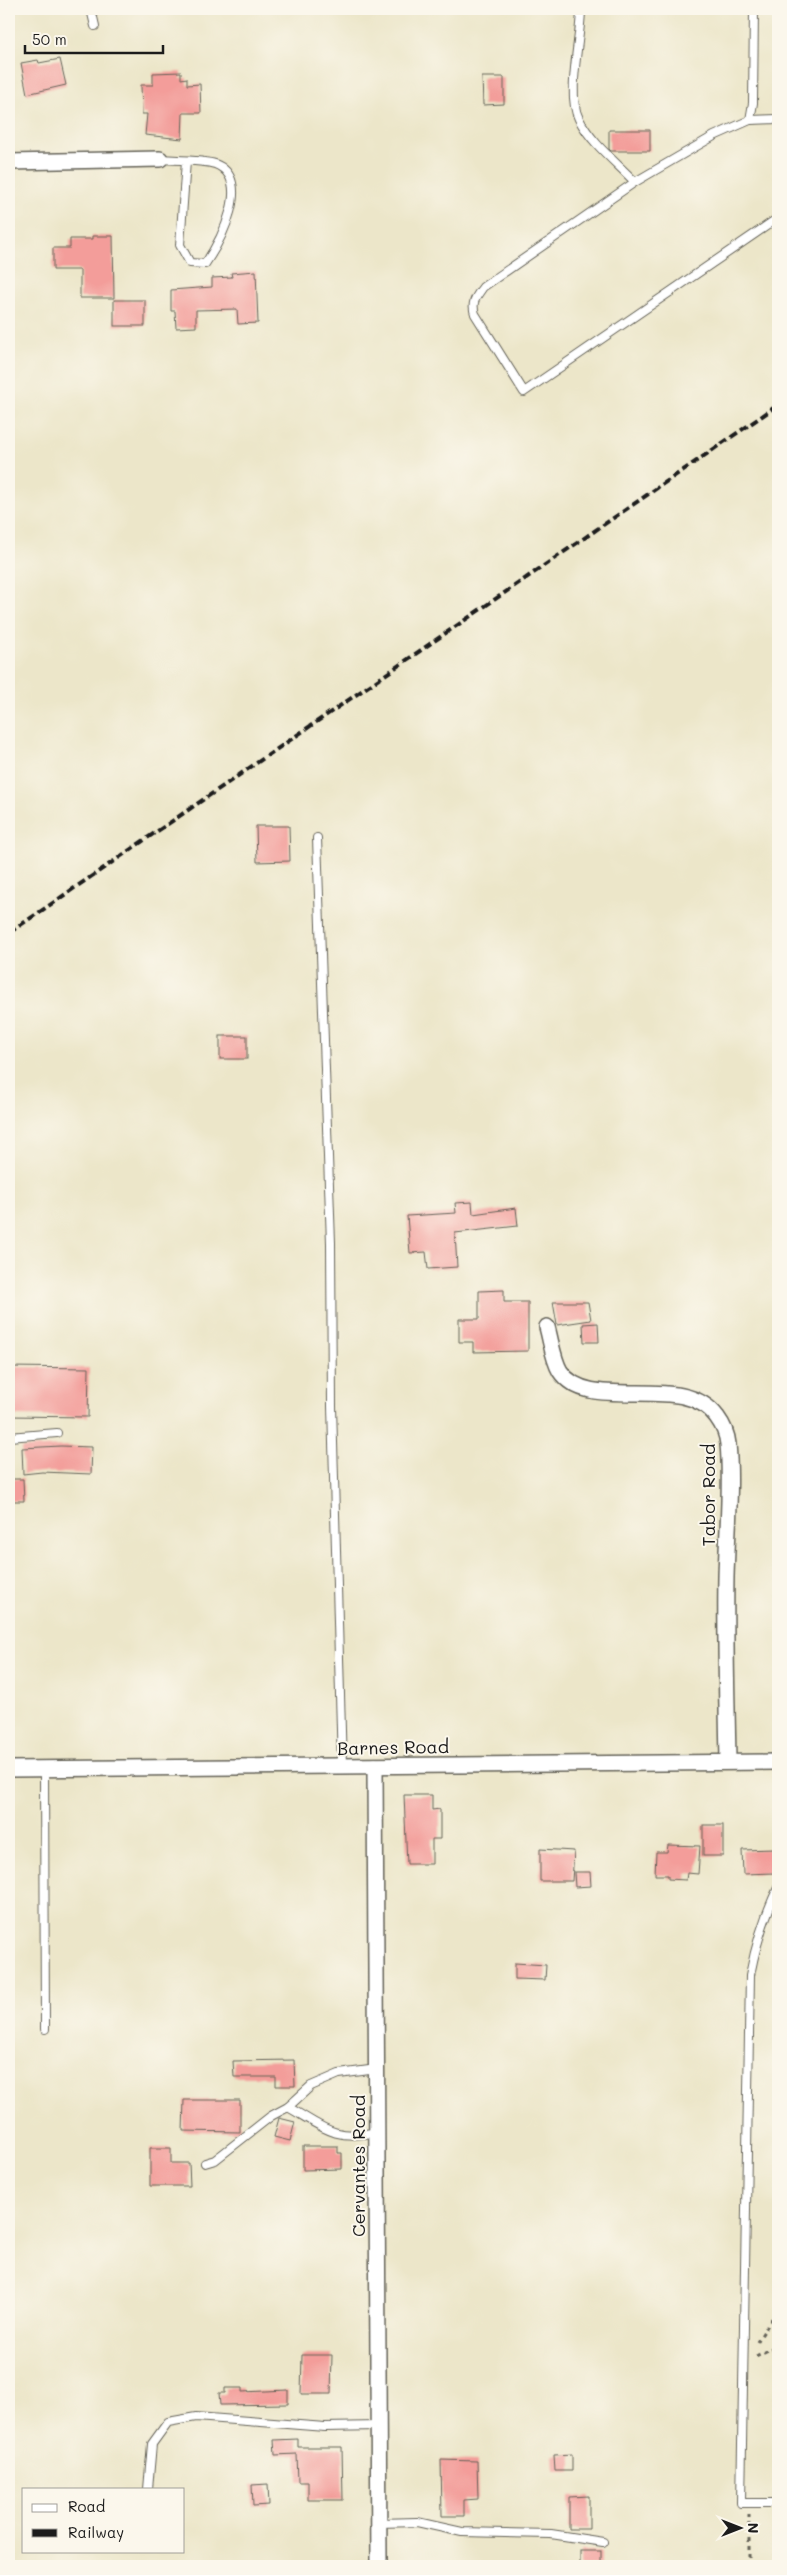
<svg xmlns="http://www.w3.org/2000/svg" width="787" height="2575" viewBox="0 0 787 2575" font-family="Mali,sans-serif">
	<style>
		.building { fill: #f39d9a }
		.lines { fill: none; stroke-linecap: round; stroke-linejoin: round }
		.lane-casing { stroke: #656359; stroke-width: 10 }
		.street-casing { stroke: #656359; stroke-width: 18 }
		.path { stroke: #656359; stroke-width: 3; stroke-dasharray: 4 4; stroke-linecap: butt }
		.lane { stroke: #fff; stroke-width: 8 }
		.street { stroke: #fff; stroke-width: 15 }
		.rail { stroke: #1c1c1c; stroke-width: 4; stroke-dasharray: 8 4; stroke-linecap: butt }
		.labels { text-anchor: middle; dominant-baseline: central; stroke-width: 4; stroke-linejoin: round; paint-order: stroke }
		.street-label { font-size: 18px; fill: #1c1c1c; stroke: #fbf7ec }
	</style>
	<rect width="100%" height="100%" fill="#fbf7ec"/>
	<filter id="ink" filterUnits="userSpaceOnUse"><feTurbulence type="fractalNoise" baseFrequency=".02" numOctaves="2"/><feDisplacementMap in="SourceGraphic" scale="10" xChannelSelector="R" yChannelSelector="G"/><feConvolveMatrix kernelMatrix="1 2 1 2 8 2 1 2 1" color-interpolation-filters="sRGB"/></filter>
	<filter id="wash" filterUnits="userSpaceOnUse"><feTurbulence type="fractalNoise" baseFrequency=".0096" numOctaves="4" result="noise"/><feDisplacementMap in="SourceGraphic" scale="20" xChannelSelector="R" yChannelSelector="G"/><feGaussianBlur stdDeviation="1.12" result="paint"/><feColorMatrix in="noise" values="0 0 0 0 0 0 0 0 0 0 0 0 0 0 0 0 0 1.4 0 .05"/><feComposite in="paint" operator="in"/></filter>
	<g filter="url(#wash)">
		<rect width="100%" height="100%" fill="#ece6c9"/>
		<g id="blocks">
			<g class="building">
				<polygon points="60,59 66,85 27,94 21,63 38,60 39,63"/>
				<polygon points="181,72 181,79 187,78 187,85 200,84 201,113 183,113 182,139 145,135 147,114 142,114 141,85 153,85 153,73"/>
				<polygon points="482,77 504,77 504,104 483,105"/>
				<polygon points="609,130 650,130 650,151 611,151 609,149"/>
				<polygon points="92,236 113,236 114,298 80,298 80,270 53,270 53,248 70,248 70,239 92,239"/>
				<polygon points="256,271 258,323 238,324 237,309 196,310 196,327 176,328 175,311 171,311 171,290 212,287 212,278 232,277 231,273"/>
				<rect x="114" y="300" width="31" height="26"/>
				<polygon points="256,826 289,826 290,861 257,862"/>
				<rect x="220" y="1036" width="27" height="23"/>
				<polygon points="472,1202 473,1214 516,1208 518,1226 455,1233 457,1267 428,1269 426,1252 410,1253 407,1216 456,1213 455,1203"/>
				<polygon points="504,1290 504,1302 528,1302 528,1351 473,1352 473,1342 459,1342 459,1319 479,1319 479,1291"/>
				<polygon points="553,1302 588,1302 591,1320 557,1325"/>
				<polygon points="598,1323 599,1342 584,1342 583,1324"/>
				<polygon points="9,1367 89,1368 88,1417 9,1416"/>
				<polygon points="61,1446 92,1447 91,1474 42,1472 23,1474 22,1448"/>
				<polygon points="9,1479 23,1479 24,1501 9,1501"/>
				<polygon points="404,1795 432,1795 432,1810 440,1809 440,1839 432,1839 432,1864 407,1864"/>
				<rect x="703" y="1825" width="20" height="31"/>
				<polygon points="668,1845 700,1846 698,1874 687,1873 686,1880 668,1879 668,1875 655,1875 656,1852 667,1852"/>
				<polygon points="540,1849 574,1851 572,1881 540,1881"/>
				<polygon points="774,1849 775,1873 743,1874 742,1850"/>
				<polygon points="574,1872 590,1872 591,1886 575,1887"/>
				<polygon points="515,1963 546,1965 545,1980 515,1979"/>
				<polygon points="294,2060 295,2086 276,2086 276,2077 234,2077 233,2061"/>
				<polygon points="184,2100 240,2100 240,2132 183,2131"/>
				<polygon points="279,2118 295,2122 290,2141 274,2137"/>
				<polygon points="303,2146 338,2146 338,2153 342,2153 342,2169 303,2170"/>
				<polygon points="150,2148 171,2148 171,2163 189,2163 190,2186 150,2186"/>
				<polygon points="302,2355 332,2355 331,2394 301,2394"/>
				<polygon points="225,2388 242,2388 242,2392 288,2390 288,2404 220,2405 219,2393 225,2393"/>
				<polygon points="298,2439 298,2447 342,2447 343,2500 308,2500 308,2482 298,2482 297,2454 275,2455 274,2440"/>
				<polygon points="572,2454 572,2471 555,2471 554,2455"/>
				<polygon points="441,2460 477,2461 478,2499 464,2500 464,2516 442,2516"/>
				<polygon points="268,2484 269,2505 253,2506 252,2485"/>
				<polygon points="589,2496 589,2529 569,2529 569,2497"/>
				<rect x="580" y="2551" width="21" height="15"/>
			</g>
		</g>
	</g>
	<g filter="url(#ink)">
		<use href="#blocks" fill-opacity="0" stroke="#656359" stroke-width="1"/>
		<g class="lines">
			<g class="lane-casing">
				<g id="lane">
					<polyline points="91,9 95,26"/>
					<path d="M581,9C581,38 566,95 579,119C592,144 616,162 635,182L714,136L750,120L753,103L754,9"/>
					<polyline points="750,120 778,119"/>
					<path d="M160,159C173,160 204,160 215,164C254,179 220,242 205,264L190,263L180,245L186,161"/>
					<path d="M635,182L483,287C476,297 471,302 475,314L524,392L778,218"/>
					<polyline points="317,838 331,1243 332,1406 342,1766"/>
					<polyline points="9,1437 57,1433"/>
					<polyline points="44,1768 45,2029"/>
					<path d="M778,1888C765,1915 756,1944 750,1975L741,2503H778"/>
					<path d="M288,2107C323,2127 333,2141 377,2132"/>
					<polyline points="205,2163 215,2160 271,2116 288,2107 311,2086 339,2074 377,2069"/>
					<polyline points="148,2489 152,2444 168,2422 196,2417 325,2427 379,2426"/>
					<polyline points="379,2523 417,2522 462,2532 551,2534 603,2542"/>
				</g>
			</g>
			<g class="street-casing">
				<g id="street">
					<polyline points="9,162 160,159"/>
					<path d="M547,1327C551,1341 553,1359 560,1371C589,1416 683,1369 717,1417C723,1425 727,1434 728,1444C732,1485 727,1535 726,1577C725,1638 727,1700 728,1761"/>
					<polyline points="375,1766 379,2566"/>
					<polyline points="9,1769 778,1762"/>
				</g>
			</g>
			<g class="path">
				<polyline points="757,2342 778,2309"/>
				<polyline points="756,2356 778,2345"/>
				<polyline points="749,2514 749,2566"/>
			</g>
			<use href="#lane" class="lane"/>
			<use href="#street" class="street"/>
			<polyline class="rail" points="9,933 778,405"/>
		</g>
	</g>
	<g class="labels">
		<g class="street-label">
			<text transform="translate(708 1495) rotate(-90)">Tabor Road</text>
			<text transform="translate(393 1747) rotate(-1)">Barnes Road</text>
			<text transform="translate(358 2166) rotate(-90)">Cervantes Road</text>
		</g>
	</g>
	<rect width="787" height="2575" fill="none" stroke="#fbf7ec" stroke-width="30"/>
	<rect x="22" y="2488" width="162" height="65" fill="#fbf7ec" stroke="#a29f99"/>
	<rect x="32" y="2504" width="25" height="8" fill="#ffffff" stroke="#a29f99"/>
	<text x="68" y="2512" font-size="15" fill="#1c1c1c">Road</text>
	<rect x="32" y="2529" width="25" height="8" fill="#1c1c1c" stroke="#a29f99"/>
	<text x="68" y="2538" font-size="15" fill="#1c1c1c">Railway</text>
	<g transform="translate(740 2528) rotate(90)" stroke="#fbf7ec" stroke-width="4" paint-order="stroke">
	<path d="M0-4L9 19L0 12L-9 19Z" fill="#1c1c1c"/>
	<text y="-8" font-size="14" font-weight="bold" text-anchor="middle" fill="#1c1c1c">N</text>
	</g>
	<path d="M25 45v8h138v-8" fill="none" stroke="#1c1c1c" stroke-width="2.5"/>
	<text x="32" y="45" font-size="15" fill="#1c1c1c" stroke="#fbf7ec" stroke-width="4" paint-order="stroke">50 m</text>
</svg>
